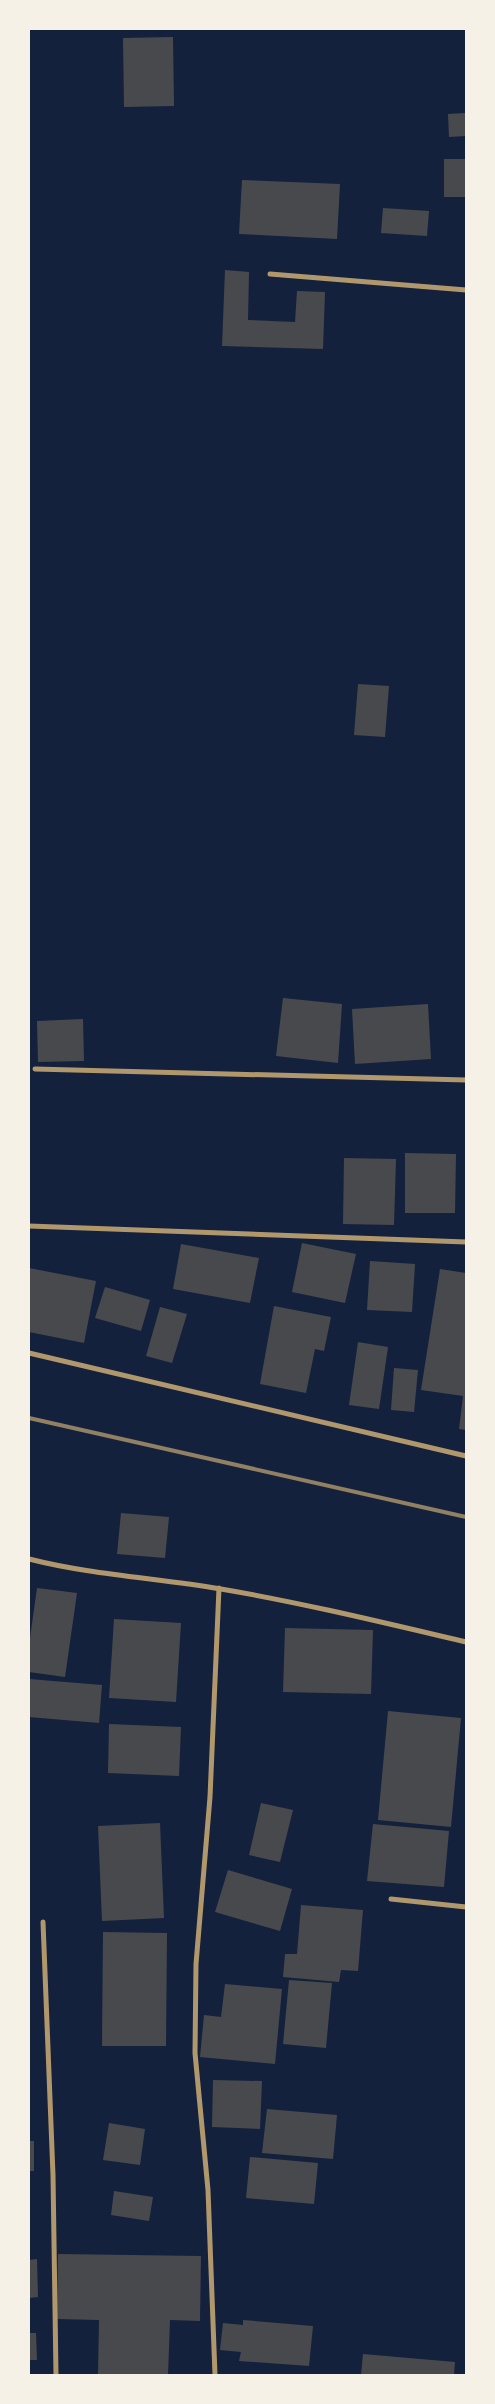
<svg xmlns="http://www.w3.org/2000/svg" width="495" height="2404" viewBox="0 0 495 2404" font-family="Figtree,sans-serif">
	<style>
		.building { fill: #48494c }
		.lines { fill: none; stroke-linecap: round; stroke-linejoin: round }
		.minor { stroke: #b1986c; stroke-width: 5 }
		.rail { stroke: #918062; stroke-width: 4 }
	</style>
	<rect width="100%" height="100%" fill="#14213d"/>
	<g class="building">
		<polygon points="173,37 174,106 124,107 123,38"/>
		<polygon points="465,113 466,136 449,137 448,114"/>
		<rect x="444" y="159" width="22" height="38"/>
		<polygon points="242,180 340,184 337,239 239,234"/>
		<polygon points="383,208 429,211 427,236 381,233"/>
		<polygon points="225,270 249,272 248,320 295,322 297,291 325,292 323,349 222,346"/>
		<polygon points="358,684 389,686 385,737 354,735"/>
		<polygon points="283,998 342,1004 338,1063 276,1056"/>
		<polygon points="428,1004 431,1059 355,1064 352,1009"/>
		<polygon points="83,1019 84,1061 38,1062 37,1021"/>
		<polygon points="405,1153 456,1154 455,1213 405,1213"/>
		<polygon points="344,1158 396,1159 394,1225 343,1224"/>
		<polygon points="302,1243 356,1254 345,1303 292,1292"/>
		<polygon points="181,1244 259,1258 250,1303 173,1289"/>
		<polygon points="370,1261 415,1264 412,1312 367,1310"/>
		<polygon points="29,1268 96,1281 84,1343 29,1332"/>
		<polygon points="440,1269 466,1273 466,1430 459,1429 463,1396 421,1390"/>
		<polygon points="105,1287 150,1300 141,1331 95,1318"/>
		<polygon points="274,1306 331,1317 324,1351 315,1349 306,1393 260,1384"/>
		<polygon points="160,1307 187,1314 172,1363 146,1356"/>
		<polygon points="358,1342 388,1347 379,1409 349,1405"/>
		<polygon points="394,1368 418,1370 414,1412 391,1410"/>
		<polygon points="121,1513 169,1517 165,1558 117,1554"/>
		<polygon points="37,1588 77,1593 65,1677 29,1672 29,1645"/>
		<polygon points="114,1619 181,1623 176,1702 109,1698"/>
		<polygon points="285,1628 373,1630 371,1694 283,1692"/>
		<polygon points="29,1679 102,1685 99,1723 29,1717"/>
		<polygon points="388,1711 461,1718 451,1827 378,1820"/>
		<polygon points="109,1724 181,1727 179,1776 108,1773"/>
		<polygon points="261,1803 293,1810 280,1862 249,1855"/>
		<polygon points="160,1823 164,1918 102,1921 98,1826"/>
		<polygon points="373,1824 449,1831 444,1887 367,1881"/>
		<polygon points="228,1870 292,1889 280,1931 215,1912"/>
		<polygon points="301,1905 363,1910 358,1971 341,1970 339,1982 283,1977 285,1954 297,1954"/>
		<polygon points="103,1932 167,1933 166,2046 102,2046"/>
		<polygon points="289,1980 332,1983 326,2048 283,2044"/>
		<polygon points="225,1984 282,1989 275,2064 200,2057 204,2015 221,2017"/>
		<polygon points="213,2080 262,2081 260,2129 212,2127"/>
		<polygon points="267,2109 337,2115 333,2159 262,2153"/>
		<polygon points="109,2123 145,2129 140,2165 103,2160"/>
		<rect x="29" y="2141" width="5" height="30"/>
		<polygon points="250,2157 318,2163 314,2204 246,2198"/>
		<polygon points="114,2191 153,2197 149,2221 111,2215"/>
		<polygon points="58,2254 201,2256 200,2321 170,2320 168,2375 98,2375 99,2320 57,2319"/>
		<polygon points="37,2259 38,2297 29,2298 29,2260"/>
		<polygon points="243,2320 313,2326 309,2366 239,2361 241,2352 220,2350 223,2323 243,2325"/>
		<polygon points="29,2333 36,2333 37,2360 29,2360"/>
		<polygon points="363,2354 455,2362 454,2375 361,2375"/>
	</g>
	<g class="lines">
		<g class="minor">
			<polyline points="270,274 466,290"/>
			<polyline points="35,1069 466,1080"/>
			<polyline points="29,1226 466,1242"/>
			<polyline points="29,1353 466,1456"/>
			<path d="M29,1559C92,1575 157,1578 221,1589C303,1603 385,1623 466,1642"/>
			<polyline points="391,1899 466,1907"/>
			<polyline points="43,1922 53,2175 56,2375"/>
			<polyline points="215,2375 208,2190 195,2053 196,1964 210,1797 219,1588"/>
		</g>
		<polyline class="rail" points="29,1418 466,1517"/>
	</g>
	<rect width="495" height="2404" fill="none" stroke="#f6f1e7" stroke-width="60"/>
</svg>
